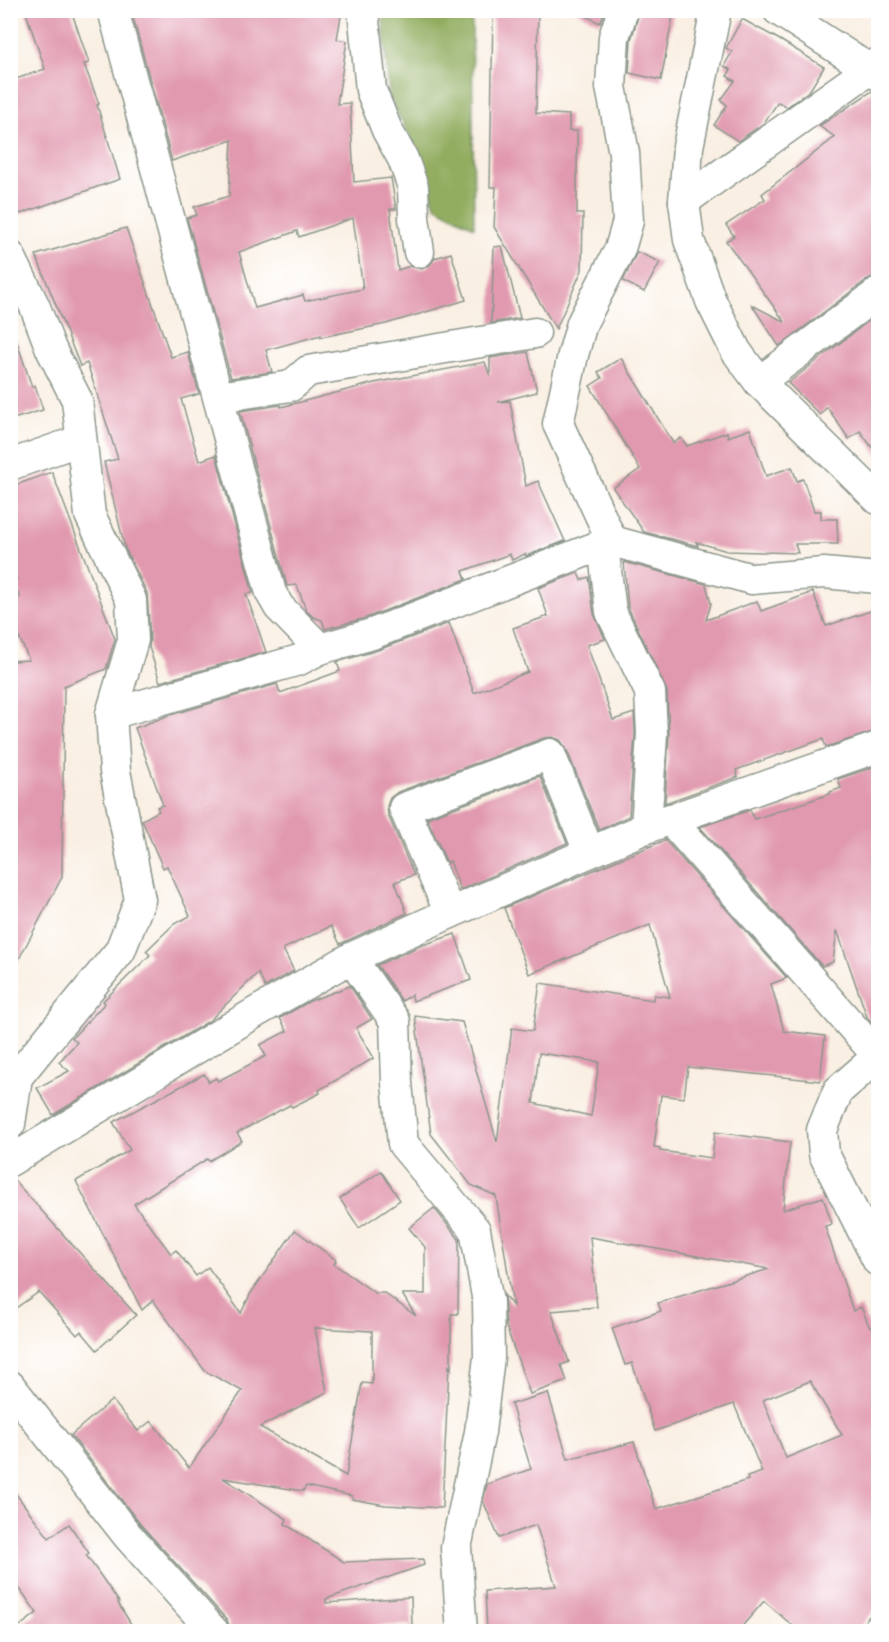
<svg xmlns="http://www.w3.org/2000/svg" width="889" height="1642" viewBox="0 0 889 1642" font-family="Kalam,sans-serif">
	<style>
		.forest { fill: #92ad60; stroke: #58754a; stroke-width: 1.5 }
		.building { fill: #e199af; fill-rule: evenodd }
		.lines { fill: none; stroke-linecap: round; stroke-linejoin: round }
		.street-casing { stroke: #8c968b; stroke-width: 33 }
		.street { stroke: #fff; stroke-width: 30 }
	</style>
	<rect width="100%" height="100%" fill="#fff"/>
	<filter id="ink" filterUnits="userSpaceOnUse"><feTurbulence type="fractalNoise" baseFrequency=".0167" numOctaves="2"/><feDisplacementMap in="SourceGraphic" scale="12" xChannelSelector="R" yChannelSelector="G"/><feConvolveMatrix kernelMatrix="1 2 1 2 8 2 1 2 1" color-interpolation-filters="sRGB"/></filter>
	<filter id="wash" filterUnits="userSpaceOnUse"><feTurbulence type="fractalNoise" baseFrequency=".008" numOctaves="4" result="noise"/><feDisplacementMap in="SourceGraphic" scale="24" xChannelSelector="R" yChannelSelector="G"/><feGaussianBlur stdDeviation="1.35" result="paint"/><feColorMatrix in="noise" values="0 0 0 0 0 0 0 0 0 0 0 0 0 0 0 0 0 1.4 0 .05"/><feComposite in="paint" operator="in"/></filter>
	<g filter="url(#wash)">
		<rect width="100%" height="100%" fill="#f9efe2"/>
		<polygon class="forest" points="385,11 472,11 474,227 435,206 423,161 389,97 383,17"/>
		<g id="blocks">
			<g class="building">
				<polygon points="25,10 71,10 89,63 84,64 99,104 97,105 120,179 20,214 10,191 10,81 45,69"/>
				<path d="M131,10H342L337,39L347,41L337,104L350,103L354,182L391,178L396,209H390L398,270L410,266L422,269L430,265L435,258L451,253L466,300L386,324L321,337V335L266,350L272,372L231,378L187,218L197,215L194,207L229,196L232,140L172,161ZM353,218L363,289L305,301L303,295L255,308L239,252L297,231L299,237Z"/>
				<polygon points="493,10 538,10 536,113 569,115 569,131 577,131 577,214 583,214 582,270 556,329 494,227 496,187 490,187"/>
				<polygon points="574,10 605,10 600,23"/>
				<polygon points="640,10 674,10 661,80 629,73 631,40"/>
				<polygon points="742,19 780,40 824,67 810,90 787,107 778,102 764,123 738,141 714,125 727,105 721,100 735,81 727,76 731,70 724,66 732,52 726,48"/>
				<polygon points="872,91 879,92 879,274 868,279 779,346 752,305 785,322 726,241 734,236 726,225 765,199 762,194 835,137 819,126"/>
				<polygon points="126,228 171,357 188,352 199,394 181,399 199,461 216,455 253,593 246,594 266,652 160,682 149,647 150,639 147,593 125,548 104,462 118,459 87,363 80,366 36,255"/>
				<polygon points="502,246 520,318 491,323 494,247"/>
				<polygon points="637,252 660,262 644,292 623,281"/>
				<polygon points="874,317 879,323 879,457 860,431 849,439 827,407 820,415 788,383"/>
				<polygon points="10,339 16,339 32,387 35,385 43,410 10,420"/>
				<polygon points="528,352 537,392 498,402 510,401 526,486 538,481 565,541 526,556 525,554 512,560 510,554 463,571 466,579 366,618 325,629 322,620 313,617 306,610 297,585 287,586 240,411 281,405 281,407 374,383 485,362 490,376 490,358"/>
				<polygon points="621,358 673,443 681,438 687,446 727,432 728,437 750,429 766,476 792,467 797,481 803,479 814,511 821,511 821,519 837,519 838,544 795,544 798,553 727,551 696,542 698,546 644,532 613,488 640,469 590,386 602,378 598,372"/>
				<polygon points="52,472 115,639 106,669 64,686 62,877 10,976 10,674 12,674 12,661 29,660 10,616 10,601 20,597 13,582 17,580 10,564 10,487"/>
				<polygon points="624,562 706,584 711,604 706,620 757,601 761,611 813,592 826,626 879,608 879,730 826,747 823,739 736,770 738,777 665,803 669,735 667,691 628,607"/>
				<polygon points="578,573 581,580 589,577 594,614 605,639 587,645 613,720 634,713 635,734 629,816 599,830 566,748 560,740 552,737 544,738 398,792 390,798 387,806 388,815 414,875 395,882 407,913 340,944 331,926 283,949 294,971 265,987 258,973 209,1021 53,1115 37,1088 69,1071 59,1062 77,1042 72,1038 105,1003 103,1001 150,955 146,951 174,924 190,916 167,866 163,868 142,820 159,811 157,807 163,805 135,728 167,716 277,684 280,693 340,671 337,662 378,650 449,623 474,693 528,672 513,628 548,616 538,588"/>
				<polygon points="879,765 879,1030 867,1017 837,930 833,962 822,966 700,827 750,810 754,819 830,794 830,792 841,788 838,779"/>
				<polygon points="540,776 567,843 460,890 450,861 447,863 427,818"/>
				<path d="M665,840L787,978L771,984L784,1031L825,1036L820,1081L688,1067L684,1098L661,1095L654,1147L660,1148V1151L712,1158L715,1132L790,1142L783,1210L823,1197L832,1224L825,1226L853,1311L861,1307L870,1328L879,1324V1605L856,1632H800L764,1601L737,1632H487L485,1591L556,1586L536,1525L499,1538L483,1501L487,1484L531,1469L511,1404L548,1393L568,1459L634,1442L656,1509L748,1480L747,1477L762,1472L734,1404L655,1431L632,1363L625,1365L612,1328L661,1311L658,1303L769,1269L590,1237L597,1307L551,1311L569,1362L561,1365L567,1381L530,1394L506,1326L504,1295L513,1306L496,1196L471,1185L431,1134L415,1016L462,1022L497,1142L512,1028L533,1031L540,983L653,1000L654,995L670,997L650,925L529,974L504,908ZM539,1053L599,1062L591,1116L533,1103ZM810,1381L842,1435L786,1458L763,1400Z"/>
				<polygon points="455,934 471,980 413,1001 412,995 402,1001 377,965 420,946"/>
				<path d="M350,986L372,1019L356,1028L374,1058L319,1090L320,1093L292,1107L290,1105L237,1133L242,1141L209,1161L207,1159L134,1204L171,1254L176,1250L196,1276L208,1267L241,1313L251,1293L295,1230L336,1260L334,1264L375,1293H384L416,1316L402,1294H425V1247L409,1228L434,1208L459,1239L458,1314H451V1369L449,1366L442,1508L385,1505L352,1499V1496L306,1486L303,1491L223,1478L287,1519L285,1524L344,1562L423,1559L424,1565L326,1599V1603L411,1597L412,1625L332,1627L337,1632H231L227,1620L141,1525L71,1435L112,1400L138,1431L151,1421L189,1468L242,1391L205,1371L153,1300L142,1310L76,1181L130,1150L113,1122L204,1074L209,1082L216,1078L218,1081L266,1056L260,1045L287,1031L280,1018L310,1001ZM315,1328L372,1331V1384L362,1383L346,1476L260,1427L327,1392Z"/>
				<polygon points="381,1171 400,1200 359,1228 340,1199"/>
				<polygon points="10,1178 12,1178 136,1315 97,1350 81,1331 77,1335 39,1292 10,1312"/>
				<polygon points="10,1486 49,1538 69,1524 89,1553 86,1555 119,1602 118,1603 136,1632 12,1632 37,1613 10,1575"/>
			</g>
		</g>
	</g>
	<g filter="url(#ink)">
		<use href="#blocks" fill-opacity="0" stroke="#8c968b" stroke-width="1.5"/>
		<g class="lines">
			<g class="street-casing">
				<g id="street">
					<polyline points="113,10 271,593 279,607 320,649"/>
					<polyline points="363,10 371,90 387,130 403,159 413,187 414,218 419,252"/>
					<polyline points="716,10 688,147 684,201 689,240 711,301 736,351 759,382 878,499"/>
					<polyline points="778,10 878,75"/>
					<polyline points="684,201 878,63"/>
					<polyline points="10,256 35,307 51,349 77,400 90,515 131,600 133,640 111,714 115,771 140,900 120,951 17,1077 10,1124"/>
					<polyline points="759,382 878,293"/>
					<polyline points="219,397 291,386 308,371 535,333"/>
					<polyline points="10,465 81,440"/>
					<polyline points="612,541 558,424 573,355 582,323 620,249 628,221 624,153 611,87 614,37 623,10"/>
					<polyline points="603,545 611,612 650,692 652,734 646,828"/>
					<polyline points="111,714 299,660 320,649 372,634 612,541 752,579 824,573 878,578"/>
					<polyline points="670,819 878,1056"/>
					<polyline points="450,913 404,808 550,754 589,852"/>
					<polyline points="351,958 395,1021 397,1083 403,1144 475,1230 488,1302 489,1357 480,1432 456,1548 462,1632"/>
					<polyline points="878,1056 838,1091 822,1130 824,1154 878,1261"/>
					<polyline points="10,1161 258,1011 351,958 450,913 646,828 878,747"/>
					<polyline points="10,1386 128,1536 214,1632"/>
					<polyline points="877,1632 878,1630"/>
				</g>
			</g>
			<use href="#street" class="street"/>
		</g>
	</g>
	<rect width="889" height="1642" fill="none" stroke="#fff" stroke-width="36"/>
</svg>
